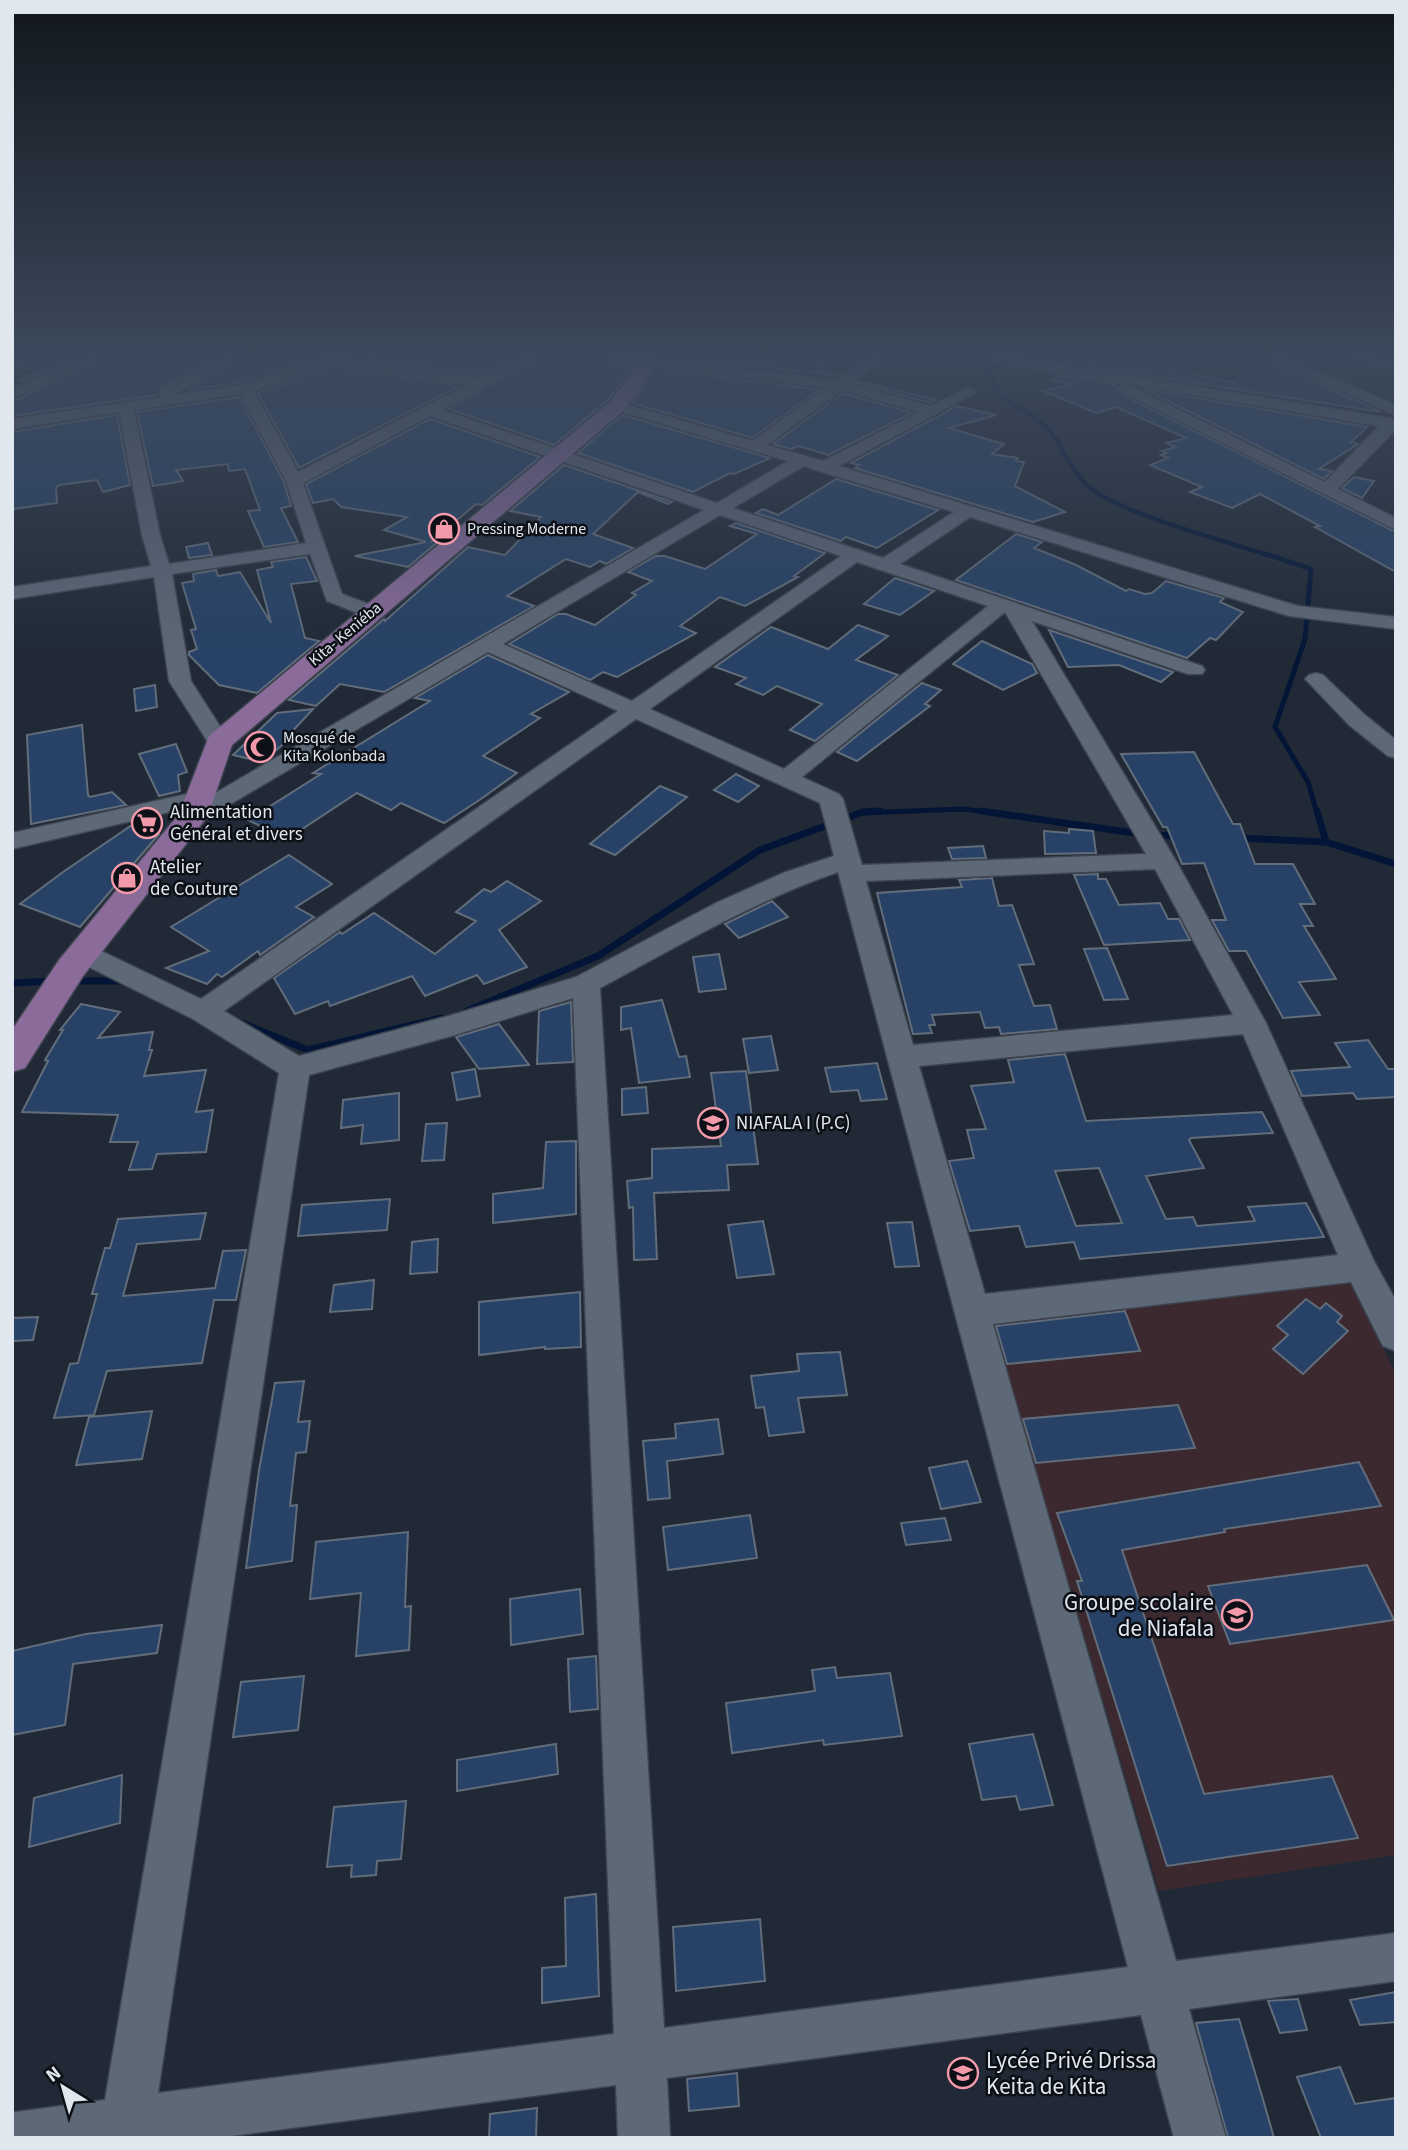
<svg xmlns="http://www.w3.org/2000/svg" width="1408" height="2150" viewBox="0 0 1408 2150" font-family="'Source Sans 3',sans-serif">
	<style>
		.built { fill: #253244 }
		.education { fill: #3c292f }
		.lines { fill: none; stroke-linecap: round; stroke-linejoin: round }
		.stream-far2 { stroke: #031536; stroke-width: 4.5 }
		.stream-far1 { stroke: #031536; stroke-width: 5 }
		.stream { stroke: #031536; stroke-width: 7 }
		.building { fill: #274266; stroke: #626d7c; stroke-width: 2; fill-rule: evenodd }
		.minor-casing { stroke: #3d444f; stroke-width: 3 }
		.major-casing { stroke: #3d444f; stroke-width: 3 }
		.minor { fill: #5e6977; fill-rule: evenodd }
		.major { fill: #8a6b9a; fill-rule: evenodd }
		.labels { text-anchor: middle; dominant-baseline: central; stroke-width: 5; stroke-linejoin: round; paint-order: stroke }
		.far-poi-label { font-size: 16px; fill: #e0e7ef; stroke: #0d1117; text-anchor: start }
		.far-street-label { font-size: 16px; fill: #e0e7ef; stroke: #0d1117 }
		.poi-label { font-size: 19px; fill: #e0e7ef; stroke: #0d1117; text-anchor: start }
		.near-poi-label { font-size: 23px; fill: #e0e7ef; stroke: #0d1117; text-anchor: end }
	</style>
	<rect width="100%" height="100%" fill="#202935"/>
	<polygon class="built" points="991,357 1177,357 1147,382"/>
	<polygon class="education" points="1353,1282 1396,1375 1396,1855 1159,1891 991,1319"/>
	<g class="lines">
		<path class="stream-far2" d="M999,357L990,373C998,406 1020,403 1042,423C1061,439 1068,467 1086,484C1113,512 1229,542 1271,556"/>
		<g class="stream-far1">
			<polyline points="1266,554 1311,569 1305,639 1275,727 1308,782 1317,813"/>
			<polyline points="860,813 963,809 993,813"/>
		</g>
		<g class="stream">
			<polyline points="981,811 1148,835 1179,836"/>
			<polyline points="1317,811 1326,842"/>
			<polyline points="1238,838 1326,842 1396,864"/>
			<polyline points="72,981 121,981"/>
			<polyline points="12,983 55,981"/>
			<polyline points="467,1011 598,956 760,850 863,812 880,811"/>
			<polyline points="242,1023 308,1050 441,1018"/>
		</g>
	</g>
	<g class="building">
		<polygon points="12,357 81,357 21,381 18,381 38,372 12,365"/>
		<polygon points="109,357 218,357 160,388 157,395 12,416 12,402"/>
		<polygon points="243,357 308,357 311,360 242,382 187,390"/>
		<polygon points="361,357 516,357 481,375"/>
		<polygon points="542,357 586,357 633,367 608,400 554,445 449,409"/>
		<polygon points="714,357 783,363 791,357 824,357 821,371 838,375 694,361"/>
		<polygon points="1104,357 1117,357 1234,383 1255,363 1286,369 1381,412 1085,366"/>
		<polygon points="336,367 459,386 299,468 258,393"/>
		<polygon points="656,370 674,371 819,390 752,438 632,403"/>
		<polygon points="1061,376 1116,385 1118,393 1396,532 1396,572 1315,527 1320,526 1260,494 1232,508 1190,492 1202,487 1150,465 1168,458 1161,455 1167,453 1162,451 1175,447 1166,443 1186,438 1116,407 1096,413 1043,391 1074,384 1052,380"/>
		<polygon points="859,381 917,395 936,400 931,403 857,383"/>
		<polygon points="1144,389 1367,427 1351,442 1358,444 1319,469 1332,471 1324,479"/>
		<polygon points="843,393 912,413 828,455 799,446 791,449 773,444"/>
		<polygon points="239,397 284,482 291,506 281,508 298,542 264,547 248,511 260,510 245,469 229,471 228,464 176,470 183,481 153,486 137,412"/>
		<polygon points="957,406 996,415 949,428 1004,444 992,454 1018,458 1016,461 1024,462 1015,486 1065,512 1033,522 855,468 859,465 851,463"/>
		<polygon points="117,415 130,485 103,492 97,480 59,485 56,488 57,503 13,509 12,432"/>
		<polygon points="622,415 770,458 734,474 730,473 693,492 578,453"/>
		<polygon points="430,419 540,457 482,505 476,504 432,541 440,540 408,567 355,556 426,542 384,530 407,517 341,507 333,499 313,503 306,484"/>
		<polygon points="564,465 672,502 668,504 638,492 593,534 633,548 606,564 600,561 590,567 566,559 507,596 534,606 384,692 340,684 316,706 289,700 384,619 385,621 468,547 505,555 541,517 510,511"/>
		<polygon points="1354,477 1374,481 1362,498 1342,488"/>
		<polygon points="836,479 938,510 877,548 846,537 841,541 756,513 763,509 778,515"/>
		<polygon points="736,523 825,553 794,576 798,577 745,606 720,597 680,626 696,633 617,677 603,672 590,680 509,644 558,614 566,614 595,625 636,595 632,593 652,581 628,572 656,556 665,556 705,569 757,534 730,526"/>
		<polygon points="1016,534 1042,542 1034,548 1076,565 1126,591 1129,589 1145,594 1152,593 1166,581 1224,598 1220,602 1243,612 1216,640 1210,638 1187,658 956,580"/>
		<polygon points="208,543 212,555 189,558 186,547"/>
		<polygon points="306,557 317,581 291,584 305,638 319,641 257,693 219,685 189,655 189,652 197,649 191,630 196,629 182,583 194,581 193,574 216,570 218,576 240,572 271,623 257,570 273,567 271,562"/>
		<polygon points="895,578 934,591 900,615 864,604"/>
		<polygon points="858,625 888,636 856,660 898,675 815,741 790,730 822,704 777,686 763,695 736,684 746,678 715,667 771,627 828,649"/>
		<polygon points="1049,630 1173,672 1161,682 1119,665 1068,667"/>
		<polygon points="982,641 1032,664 1037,673 1003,690 953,664"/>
		<polygon points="488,655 569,692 531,714 540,718 483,756 517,773 481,799 444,823 401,803 391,810 357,793 287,839 248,820 321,774 313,773 430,701 415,698"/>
		<polygon points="922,683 941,690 925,704 930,706 857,761 837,752"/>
		<polygon points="155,685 157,707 136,711 134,689"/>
		<polygon points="313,709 287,737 290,738 263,762 233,755 277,713"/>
		<polygon points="82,725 88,795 90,797 112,792 126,805 31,824 27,735"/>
		<polygon points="176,744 187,772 178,775 180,791 159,796 139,754"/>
		<polygon points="1194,752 1233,824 1240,824 1255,864 1293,864 1315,904 1300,904 1313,926 1304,926 1336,979 1299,982 1320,1015 1283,1018 1246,951 1229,951 1212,920 1226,920 1204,863 1182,864 1167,827 1163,827 1121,754"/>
		<polygon points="736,774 759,786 738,802 714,790"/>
		<polygon points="660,786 687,797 615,855 590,844"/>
		<polygon points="144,821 159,834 80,927 20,904 63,872 135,823"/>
		<polygon points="1069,829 1093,831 1096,853 1045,854 1044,831 1069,833"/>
		<polygon points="983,846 986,858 952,859 948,848"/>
		<polygon points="289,855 332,884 296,907 314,917 260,955 258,951 222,977 217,974 207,984 166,968 209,951 171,927"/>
		<polygon points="1098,874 1098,879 1106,879 1119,905 1160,903 1168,919 1179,919 1190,940 1104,945 1074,875"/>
		<polygon points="992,878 999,906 1012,905 1034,964 1019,965 1034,1006 1050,1005 1057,1029 1001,1034 999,1027 985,1028 980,1012 932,1015 935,1025 929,1025 932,1033 913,1034 877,893 962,887 959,880"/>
		<polygon points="507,881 541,901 499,930 527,967 484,984 477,975 425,996 412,976 330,1006 328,1001 295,1014 274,978 340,932 342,934 374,913 435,954 476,921 456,912 484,889 491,892"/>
		<polygon points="772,901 788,917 739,938 725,924"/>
		<polygon points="1107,948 1128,999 1104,1000 1084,949"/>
		<polygon points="719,954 726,989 699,992 693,957"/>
		<polygon points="662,1000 679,1057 686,1056 690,1077 639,1083 631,1028 621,1030 621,1007"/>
		<polygon points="571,1002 573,1062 537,1064 539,1011"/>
		<polygon points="81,1004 120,1012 98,1038 153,1032 149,1050 152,1050 144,1076 206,1070 196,1112 213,1110 206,1152 157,1154 152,1169 129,1170 138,1142 110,1142 118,1115 22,1112 48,1061 45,1060 63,1030 60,1030"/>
		<polygon points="499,1024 529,1065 479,1069 456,1037"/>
		<polygon points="771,1036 778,1070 749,1073 743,1039"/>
		<polygon points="1368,1040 1388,1069 1396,1069 1396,1097 1357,1099 1353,1093 1302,1096 1291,1071 1350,1067 1335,1043"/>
		<path d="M1065,1054L1086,1121L1262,1112L1273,1133L1191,1138L1189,1140L1204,1168L1146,1176L1166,1219L1193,1217L1197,1226L1255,1221L1248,1207L1306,1203L1324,1237L1080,1259L1074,1242L1026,1247L1019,1226L970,1231L949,1161L974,1158L967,1130L986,1129L971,1086L1014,1082L1008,1060ZM1099,1168L1122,1223L1076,1226L1055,1171Z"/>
		<polygon points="877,1063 887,1099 861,1101 858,1090 831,1092 825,1068"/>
		<polygon points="475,1069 480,1096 457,1100 452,1073"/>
		<polygon points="746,1071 758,1164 727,1165 729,1190 654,1193 657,1259 634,1260 633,1207 629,1208 627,1181 652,1178 652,1149 721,1146 711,1073"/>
		<polygon points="646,1087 648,1113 622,1115 622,1089"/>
		<polygon points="399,1093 399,1140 361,1144 363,1125 341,1128 343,1100"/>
		<polygon points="447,1123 444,1160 422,1161 426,1124"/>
		<polygon points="576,1141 576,1214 493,1223 493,1194 543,1188 546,1142"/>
		<polygon points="390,1199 387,1230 298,1236 302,1205"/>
		<polygon points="206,1213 200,1239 137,1244 123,1296 215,1288 223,1251 246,1250 236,1300 214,1300 202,1363 107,1371 94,1415 54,1418 70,1364 78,1363 97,1294 92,1294 105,1248 110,1248 118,1219"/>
		<polygon points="763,1221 774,1274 737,1278 728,1225"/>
		<polygon points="912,1222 919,1266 895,1267 887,1223"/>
		<polygon points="438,1239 437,1272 410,1274 412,1242"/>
		<polygon points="374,1280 372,1309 330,1312 334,1285"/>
		<polygon points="580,1292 581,1347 545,1349 545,1347 479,1355 479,1302"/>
		<polygon points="1306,1299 1320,1309 1326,1303 1342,1316 1337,1322 1348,1331 1303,1374 1273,1349 1288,1335 1277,1326"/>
		<polygon points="1125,1311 1140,1351 1007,1364 996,1326"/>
		<polygon points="38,1317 33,1340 12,1341 12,1318"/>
		<polygon points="840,1352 847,1395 798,1398 804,1432 769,1436 764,1407 756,1408 751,1376 799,1371 797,1354"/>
		<polygon points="304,1381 298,1422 310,1421 306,1452 296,1453 290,1506 297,1505 292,1561 246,1568 259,1470 275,1383"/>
		<polygon points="1178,1405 1195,1448 1036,1463 1023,1419"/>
		<polygon points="152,1411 142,1459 76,1465 89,1417"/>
		<polygon points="718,1419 723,1454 667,1461 670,1498 648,1500 643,1441 676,1438 675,1424"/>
		<polygon points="967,1461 981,1502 941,1509 929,1468"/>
		<polygon points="1359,1462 1381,1506 1224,1529 1225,1532 1122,1550 1204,1794 1332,1776 1358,1838 1167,1866 1077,1581 1082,1581 1057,1513"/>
		<polygon points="750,1515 757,1558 668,1570 663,1527"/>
		<polygon points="945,1518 951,1540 906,1545 901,1523"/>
		<polygon points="408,1532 405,1607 411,1606 409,1650 356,1656 361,1593 310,1599 316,1542"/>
		<polygon points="1367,1565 1394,1620 1230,1644 1208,1586"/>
		<polygon points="580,1589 583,1634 511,1645 510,1599"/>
		<polygon points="162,1625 157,1653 73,1664 65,1725 12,1735 12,1651 86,1634"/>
		<polygon points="596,1656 598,1709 570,1712 568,1659"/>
		<polygon points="835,1667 837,1678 890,1673 902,1736 824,1745 823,1740 732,1753 726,1703 815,1691 812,1670"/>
		<polygon points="304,1676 298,1730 233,1737 241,1682"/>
		<polygon points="1033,1734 1053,1805 1020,1810 1016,1796 982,1800 969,1744"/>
		<polygon points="556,1744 558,1774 457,1791 457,1760"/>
		<polygon points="122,1775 120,1823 29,1847 34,1798"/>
		<polygon points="406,1801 401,1859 377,1861 376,1875 351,1877 352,1865 327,1867 334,1807"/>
		<polygon points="596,1894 599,1996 542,2003 542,1968 566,1966 565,1898"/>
		<polygon points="760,1919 765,1981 676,1991 673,1927"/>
		<polygon points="1396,1992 1396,2022 1360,2025 1350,2000"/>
		<polygon points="1298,1999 1307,2030 1280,2033 1268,2001"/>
		<polygon points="1239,2019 1262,2096 1274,2138 1228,2138 1196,2023"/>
		<polygon points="1340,2067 1355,2104 1396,2098 1396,2138 1321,2138 1297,2077"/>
		<polygon points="737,2073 739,2106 689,2111 687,2079"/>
		<polygon points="537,2108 536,2138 489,2138 490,2114"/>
	</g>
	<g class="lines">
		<g class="minor-casing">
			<g id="minor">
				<polygon points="88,357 107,357 12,398 12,388"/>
				<path d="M223,357H241L173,395L243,385L317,361L310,357H344L481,378L522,357H540L442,410L717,503L788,461L612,409L609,406L612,403H622L752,441L826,388L651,365L644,361L646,358L836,380L869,357H885L851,384L931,406L965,389L970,388L977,392L839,466L1298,606L1396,617V629L1289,616L970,517L900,564L1202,666L1205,670L1202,674H1188L1032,621L1176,861L1266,1023L1374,1261L1396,1301V1351L1383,1346L1351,1282L993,1324L1176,1961L1396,1933V1981L1189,2009L1226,2138H1174L1141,2015L667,2078L670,2138H618L616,2085L217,2138H12V2113L16,2112L105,2100L279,1073L193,1019L73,959L69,953L73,947L83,944L93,947L201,999L618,711L488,652L202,821L193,823L184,821L181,816L191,807L12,849V833L200,791L210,796L704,510L430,416L303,483L342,594L379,608L382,612L379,616H365L327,601L310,554L172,574L191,681L230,742L227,747H211L169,681L154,577L12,599V587L151,566L142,535L119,412L12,429V419L163,397L158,393L161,390ZM336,364L467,385L298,472L254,391ZM842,390L919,412L823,461L767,445ZM240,394L286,481L306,543L169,564L160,535L134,410ZM804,466L819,471L954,512L883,558L733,508ZM720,515L841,556L632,701L503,644ZM857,562L988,606L784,769L650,709ZM1005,612L1146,854L862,865L843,799L839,794L802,777ZM636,719L820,803L834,856L783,873L716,903L576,977L452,1015L299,1056L224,1011ZM1155,869L1233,1015L913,1045L866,881ZM838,872L1128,1967L664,2028L600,988C678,946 754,901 838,872ZM573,998L614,2034L158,2093L309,1075L455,1035ZM1243,1034L1338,1255L985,1294L919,1066Z"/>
				<path d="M981,357H1014L1396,419V429L1338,489L1396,518V530L1119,391L1117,388L1123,384L988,361ZM1127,384L1379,426L1325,482Z"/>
				<polygon points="1266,357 1285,357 1396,405 1396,416"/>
				<polygon points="1344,357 1396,359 1396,367 1351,361"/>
				<polygon points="1316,673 1323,675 1365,715 1396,740 1396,758 1388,756 1349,725 1309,683 1305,679 1309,675"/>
			</g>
		</g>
		<g class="major-casing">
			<polygon id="major" points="611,357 651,357 659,362 624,410 232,745 208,816 83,976 25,1068 12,1072 12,1030 59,960 179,814 209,736 610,402 638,365 614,361"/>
		</g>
		<use href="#minor" class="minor"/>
		<use href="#major" class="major"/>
	</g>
	<linearGradient id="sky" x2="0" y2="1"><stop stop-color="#12171d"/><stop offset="0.54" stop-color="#3c495c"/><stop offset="1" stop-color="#3c495c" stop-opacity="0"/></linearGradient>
	<rect width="1408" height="658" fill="url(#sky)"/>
	<defs>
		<g id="shop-ring" transform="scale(1.575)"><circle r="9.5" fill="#0d1117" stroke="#f39aaa" stroke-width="1.5"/><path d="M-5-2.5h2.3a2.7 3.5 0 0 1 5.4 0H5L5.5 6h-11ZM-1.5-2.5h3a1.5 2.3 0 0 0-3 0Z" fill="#f39aaa"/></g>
		<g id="mosque-ring" transform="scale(1.575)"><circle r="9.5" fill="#0d1117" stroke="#f39aaa" stroke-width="1.5"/><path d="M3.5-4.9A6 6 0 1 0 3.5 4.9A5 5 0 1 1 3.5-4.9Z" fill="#f39aaa"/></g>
		<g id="supermarket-ring" transform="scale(1.575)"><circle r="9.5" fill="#0d1117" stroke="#f39aaa" stroke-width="1.5"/><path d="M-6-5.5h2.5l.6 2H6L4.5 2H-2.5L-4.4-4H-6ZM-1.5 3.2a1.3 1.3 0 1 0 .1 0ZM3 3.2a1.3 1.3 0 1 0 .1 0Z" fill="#f39aaa"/></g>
		<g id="school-ring" transform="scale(1.575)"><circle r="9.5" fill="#0d1117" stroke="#f39aaa" stroke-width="1.5"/><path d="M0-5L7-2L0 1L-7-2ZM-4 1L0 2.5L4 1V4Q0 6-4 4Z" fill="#f39aaa"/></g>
	</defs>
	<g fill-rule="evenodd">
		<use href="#shop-ring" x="444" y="529"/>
		<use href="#mosque-ring" x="260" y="747"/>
		<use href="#supermarket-ring" x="147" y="823"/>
		<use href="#shop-ring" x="127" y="878"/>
		<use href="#school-ring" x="713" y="1123"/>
		<use href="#school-ring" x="1237" y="1615"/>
		<use href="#school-ring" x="963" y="2073"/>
	</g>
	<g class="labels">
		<g class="far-poi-label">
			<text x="467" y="529">Pressing Moderne</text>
			<text x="283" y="738">Mosqué de<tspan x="283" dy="18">Kita Kolonbada</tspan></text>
		</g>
		<g class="far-street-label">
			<text transform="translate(345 634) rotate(-40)">Kita- Keniéba</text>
		</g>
		<g class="poi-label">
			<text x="170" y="812">Alimentation<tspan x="170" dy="22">Général et divers</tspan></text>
			<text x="150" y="867">Atelier<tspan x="150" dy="22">de Couture</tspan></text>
			<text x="736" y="1123">NIAFALA I (P.C)</text>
		</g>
		<g class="near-poi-label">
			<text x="1214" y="1602">Groupe scolaire<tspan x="1214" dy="26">de Niafala</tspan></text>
			<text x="986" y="2060" text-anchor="start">Lycée Privé Drissa<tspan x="986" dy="26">Keita de Kita</tspan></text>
		</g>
	</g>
	<rect width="1408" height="2150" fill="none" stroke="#e0e7ef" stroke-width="28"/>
	<g transform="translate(63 2087) rotate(323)" stroke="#0d1117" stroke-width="5" paint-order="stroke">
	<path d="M0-5L12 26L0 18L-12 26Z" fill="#e0e7ef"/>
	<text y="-10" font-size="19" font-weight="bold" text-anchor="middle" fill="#e0e7ef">N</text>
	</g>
</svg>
